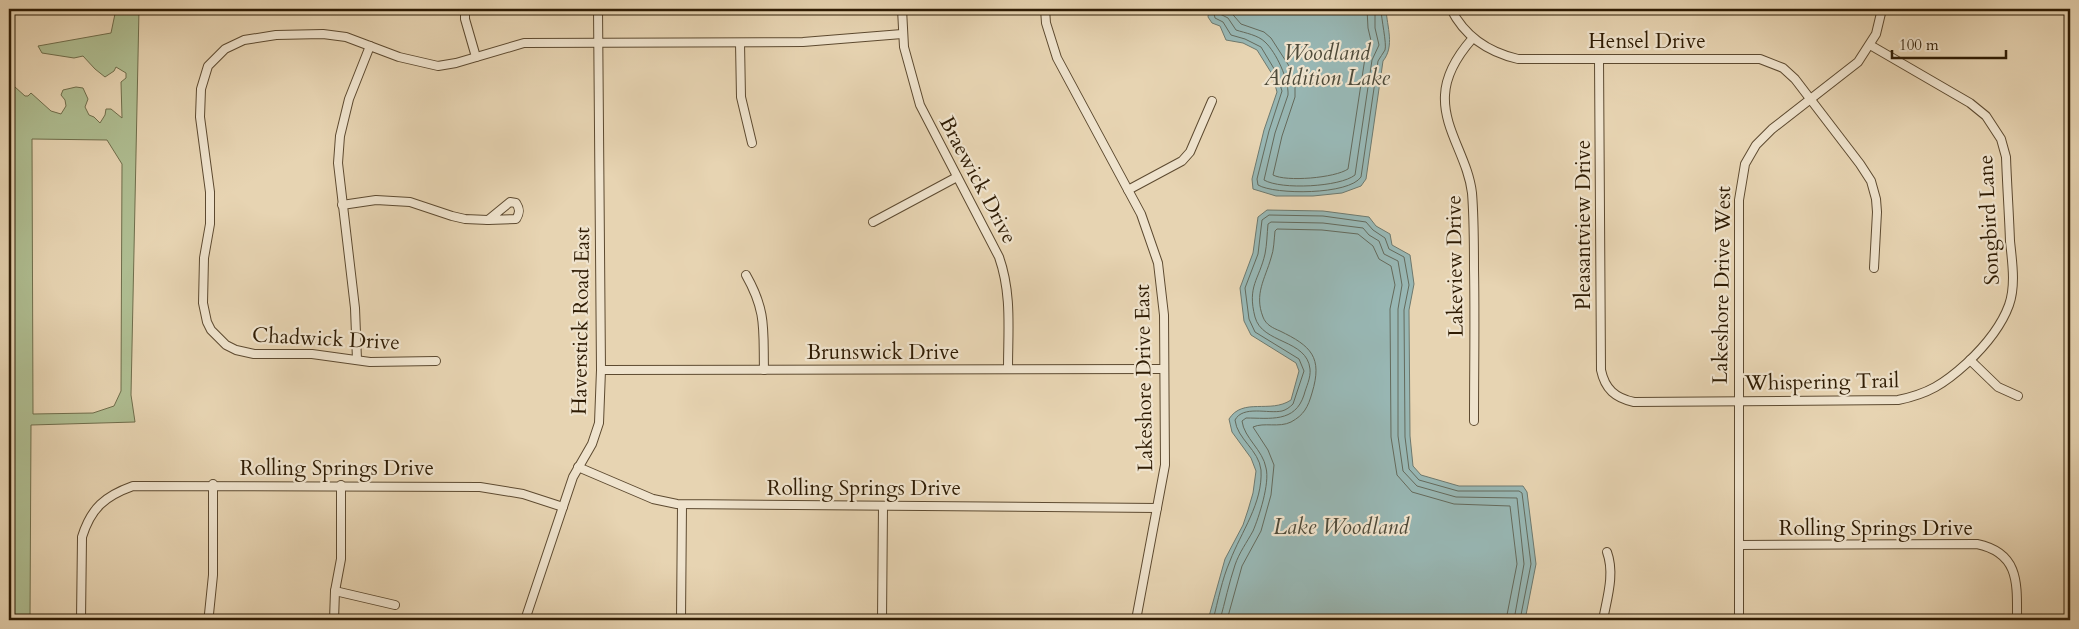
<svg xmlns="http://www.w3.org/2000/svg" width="2079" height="629" viewBox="0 0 2079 629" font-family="Cardo,serif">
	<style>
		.green { fill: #afbe92; stroke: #6f6d4b; fill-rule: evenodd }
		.water { fill: #98b7b4; stroke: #6e796e }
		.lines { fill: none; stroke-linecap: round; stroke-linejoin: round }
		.shore { stroke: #646a5c; stroke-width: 1 }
		.minor-casing { stroke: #5d4a30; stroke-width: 10 }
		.minor { stroke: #efe3cd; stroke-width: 8 }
		.labels { text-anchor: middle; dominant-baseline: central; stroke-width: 4.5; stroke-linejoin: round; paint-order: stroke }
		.street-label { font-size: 21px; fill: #2f1c04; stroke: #efe3cd }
		.water-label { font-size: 22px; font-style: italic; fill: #4e4a39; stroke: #efe3cd }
	</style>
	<rect width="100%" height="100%" fill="#e7d4b2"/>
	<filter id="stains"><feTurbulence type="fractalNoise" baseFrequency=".004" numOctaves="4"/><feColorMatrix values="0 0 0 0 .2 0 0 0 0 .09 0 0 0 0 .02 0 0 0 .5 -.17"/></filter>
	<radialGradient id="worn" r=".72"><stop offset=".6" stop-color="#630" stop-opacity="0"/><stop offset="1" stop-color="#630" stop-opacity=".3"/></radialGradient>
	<path class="green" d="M116,9H139L131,395L135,422L31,425L30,620H9V111L11,98L9,89L15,87L25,96H28L31,93L51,111L61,114L66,106L65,100L61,95L63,90L76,87L83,88L88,99L85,107L89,115L94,117L100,123L105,115L106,109H111L122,118L121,82L126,78V73L116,67L114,71L105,77L95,69L83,56L74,58L42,53L38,46L111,33ZM32,139L107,140L122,164L121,391L114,406L93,413L33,414Z"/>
	<g class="water">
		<path d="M1209,9H1386C1387,27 1395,46 1383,61L1366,179L1361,186L1342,193L1313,196H1276L1253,189L1252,179L1264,130L1277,92L1272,74L1257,50L1243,43L1226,40L1220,26L1212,23L1208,17Z"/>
		<path d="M1267,210L1323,211L1369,217L1376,226L1390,234L1392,245L1410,255L1414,284L1409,310L1410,436L1413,466L1421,475L1459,486H1523L1527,492L1536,564L1525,620H1208L1225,559L1243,525L1248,510L1253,493L1256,471L1251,458L1232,432L1229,419C1243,397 1270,414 1291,400L1299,371L1296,363L1251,335L1244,321L1240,288L1253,253L1258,217Z"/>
	</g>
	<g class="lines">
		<g class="shore">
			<path d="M1213,9L1215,18L1223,22L1231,35L1245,39L1261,47L1276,72L1282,91L1269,131L1257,179L1258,185C1275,195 1349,195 1361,177L1378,61C1380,57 1383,54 1385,50C1387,44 1381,18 1381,9"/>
			<path d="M1220,9V14L1228,18L1236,30C1245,33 1258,35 1265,42C1276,52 1289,80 1288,95L1275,133L1264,180C1281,190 1340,187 1355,175L1372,60L1379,45L1375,28V9"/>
			<path d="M1228,9L1241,24L1264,32L1271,38L1289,66L1295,87V97L1282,136L1273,175C1286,182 1335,178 1348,169L1365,58L1372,45L1368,28L1367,9"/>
			<path d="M1213,620C1218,601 1222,579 1230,561C1241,532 1263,503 1261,470C1259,450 1237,439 1235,420C1243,405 1268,414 1282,411C1286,410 1290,407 1293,404L1304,371L1299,359L1255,332L1249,319L1245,288L1258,254L1262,220L1269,215L1323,216L1366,222L1373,230L1385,238L1389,249L1404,257L1409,285L1404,310L1405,437L1409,469L1419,480L1458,491H1519L1522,493L1531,564L1520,620"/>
			<path d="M1220,620C1225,602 1229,583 1235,565C1239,553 1247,542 1253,531C1259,517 1270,483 1266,468C1263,450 1244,438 1242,421L1246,418C1270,418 1295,423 1304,395C1306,387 1311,378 1310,369C1307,339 1262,344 1255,317C1247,286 1259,280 1265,254C1267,244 1267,234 1268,224L1271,222L1323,223L1363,228L1369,235L1379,241L1384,254L1398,261L1402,285L1398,309V436L1403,471L1417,486L1456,497L1517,498L1524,564L1514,620"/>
			<path d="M1227,620L1242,566L1261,531L1271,495L1274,465L1268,450L1253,427C1264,422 1279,428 1291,422C1304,415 1308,407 1312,393C1323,357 1311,346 1280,331C1273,328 1266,325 1263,317C1254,294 1265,279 1271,258C1274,250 1274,240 1275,231L1277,229L1322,230L1358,234L1373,246L1379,259L1391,266L1395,285L1390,309L1391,437L1397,475L1412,492L1454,504L1510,506L1517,564L1506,620"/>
		</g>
		<g class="minor-casing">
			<g id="minor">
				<polyline points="465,9 465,19 476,57"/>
				<path d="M902,9L904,47L920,105L999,257C1012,294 1008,330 1008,369"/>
				<polyline points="1045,9 1046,23 1057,58 1141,214 1158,263 1164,315 1165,465 1136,620"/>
				<path d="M1451,9C1465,37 1488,52 1518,59H1760L1783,68L1795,79L1860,164L1871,181L1876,199L1877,212L1874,268"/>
				<path d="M1472,39C1458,55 1446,73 1445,95C1443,129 1468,158 1472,193C1474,218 1474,244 1474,269C1475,320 1474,370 1474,421"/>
				<polyline points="740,43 741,97 752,143"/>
				<path d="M1599,59L1601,370C1605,389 1615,398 1634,402L1898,400C1928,394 1944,384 1967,363C1984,347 2001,327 2009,305C2016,285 2012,261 2010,241C2009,213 2007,185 2006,157L2001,139L1986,116L1970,103L1870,45"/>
				<polyline points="1128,190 1182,161 1190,152 1212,101"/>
				<path d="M510,202L516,203C520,209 520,213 516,219L488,220Z"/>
				<polyline points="342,205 376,200 410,202 452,216 465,219 488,220"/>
				<polyline points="873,222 957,177"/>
				<path d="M746,275C767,312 763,330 764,370"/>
				<polyline points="357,360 355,308 338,163 340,136 349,99 370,46"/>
				<polyline points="1970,360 1998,387 2018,396"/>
				<polyline points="436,361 370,362 312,354 254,354 236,350 226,345 211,330 207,322 203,303 204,258 210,224 210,192 200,117 201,89 208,66 225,49 244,40 276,35 323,34 346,37 399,57 438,66 456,63 524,43 803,42 902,34"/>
				<polyline points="601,370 1164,369"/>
				<polyline points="578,467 653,499 677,504 1157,508"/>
				<path d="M1739,545L1977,544C2020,553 2017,584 2017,620"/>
				<polyline points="335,591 395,605"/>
				<polyline points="209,614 213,575 213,484"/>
				<path d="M81,620L82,537C91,508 105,496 133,486L480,487L523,494L563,507"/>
				<polyline points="334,620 335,591 341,559 341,485"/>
				<polyline points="525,620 573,477 592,444 599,423 601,370 598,9"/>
				<polyline points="681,620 682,505"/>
				<polyline points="882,620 883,506"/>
				<path d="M1603,620C1607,598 1615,574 1607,552"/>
				<polyline points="1739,620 1739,200 1745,164 1756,145 1772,129 1858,62 1876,34 1882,9"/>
			</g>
		</g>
		<use href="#minor" class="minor"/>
	</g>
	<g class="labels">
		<g class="street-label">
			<text x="1647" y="41">Hensel Drive</text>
			<text transform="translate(978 180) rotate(62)">Braewick Drive</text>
			<text transform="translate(1989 220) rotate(-93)">Songbird Lane</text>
			<text transform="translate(1583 225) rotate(-90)">Pleasantview Drive</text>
			<text transform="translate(1455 266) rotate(-91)">Lakeview Drive</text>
			<text transform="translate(1722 285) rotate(-89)">Lakeshore Drive West</text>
			<text transform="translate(581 321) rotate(-89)">Haverstick Road East</text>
			<text transform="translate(326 339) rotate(3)">Chadwick Drive</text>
			<text x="883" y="352">Brunswick Drive</text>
			<text transform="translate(1144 378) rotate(-91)">Lakeshore Drive East</text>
			<text transform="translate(1822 382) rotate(-1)">Whispering Trail</text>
			<text x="337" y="468">Rolling Springs Drive</text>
			<text x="864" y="488">Rolling Springs Drive</text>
			<text x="1876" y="528">Rolling Springs Drive</text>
		</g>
		<g class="water-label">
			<text x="1327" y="53">Woodland<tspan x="1327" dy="25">Addition Lake</tspan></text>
			<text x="1341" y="527">Lake Woodland</text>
		</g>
	</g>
	<rect width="2079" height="629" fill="none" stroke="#e7d4b2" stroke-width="30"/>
	<rect x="10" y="10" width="2059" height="609" fill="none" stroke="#2f1c04" stroke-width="2.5"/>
	<rect x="15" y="15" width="2049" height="599" fill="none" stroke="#2f1c04"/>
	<path d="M1892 50v8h114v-8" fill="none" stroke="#2f1c04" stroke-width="2.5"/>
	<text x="1899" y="50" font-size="15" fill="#2f1c04" stroke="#efe3cd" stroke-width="4" paint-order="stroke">100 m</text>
	<rect width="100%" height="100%" filter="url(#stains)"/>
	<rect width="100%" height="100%" fill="url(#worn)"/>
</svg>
